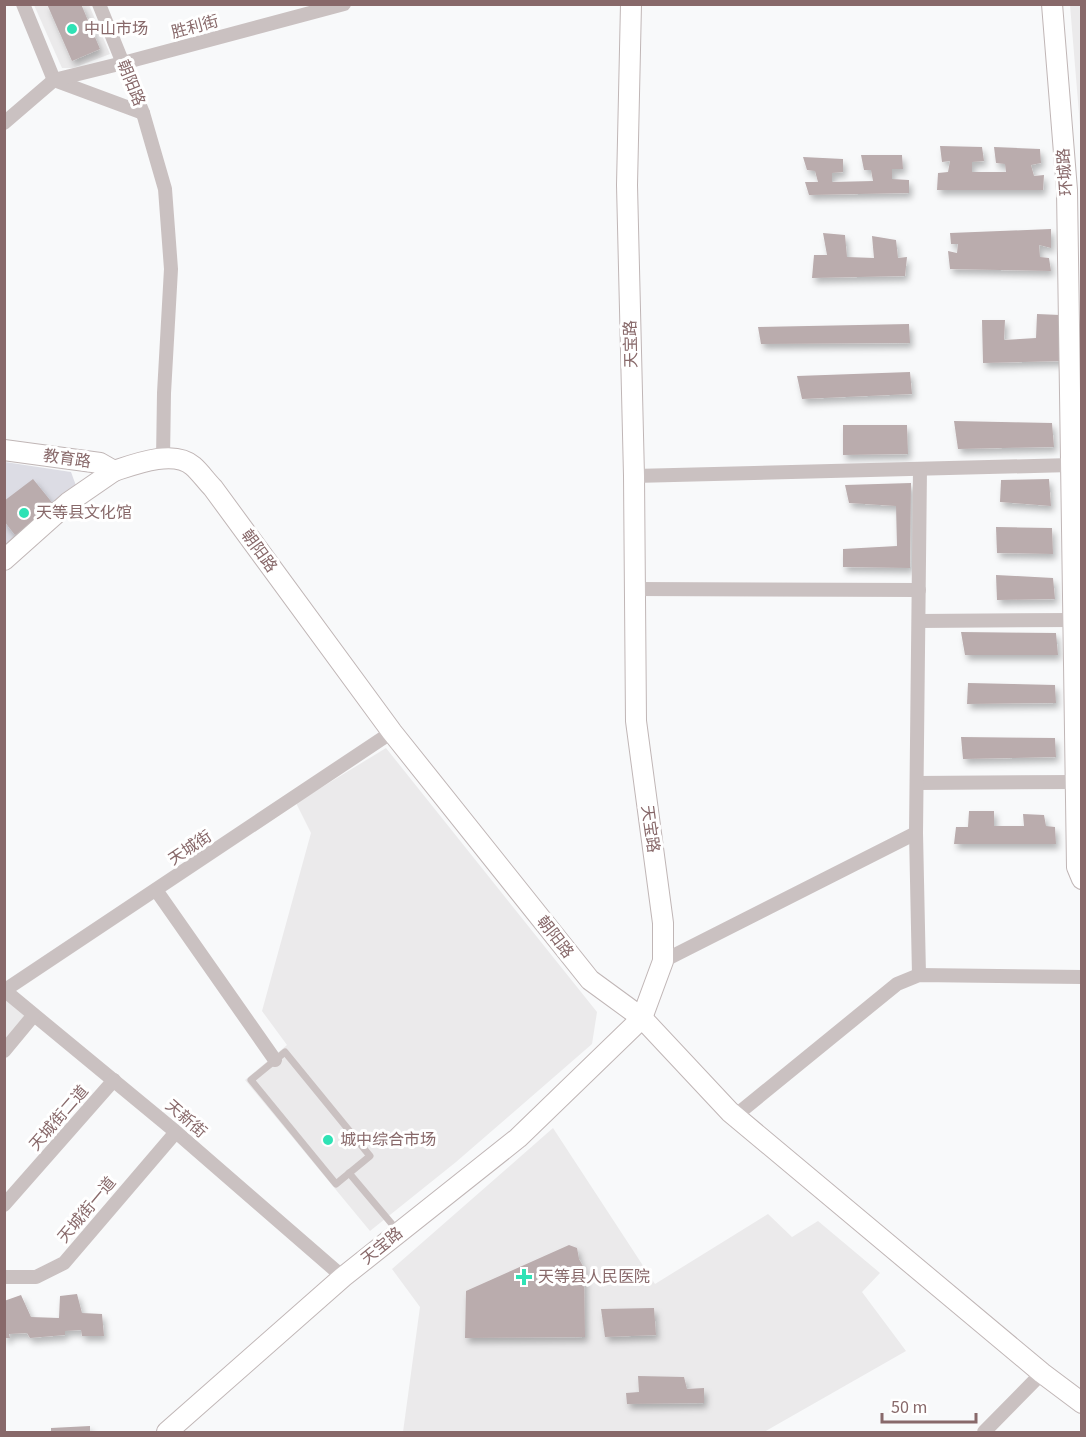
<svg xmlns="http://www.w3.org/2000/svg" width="1086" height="1437" viewBox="0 0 1086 1437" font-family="'Source Sans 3','Noto Sans SC',sans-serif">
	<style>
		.built { fill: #ebeaeb }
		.green { fill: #dcdce4 }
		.building { fill: #baacad; filter: url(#shadow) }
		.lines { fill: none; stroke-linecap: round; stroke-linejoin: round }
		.secondary-casing { stroke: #c0b6b6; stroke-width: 22 }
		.lane { stroke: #cac1c1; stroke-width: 7 }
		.street { stroke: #cac1c1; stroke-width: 14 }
		.secondary { stroke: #fff; stroke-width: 20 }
		.poi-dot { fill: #2fe2b5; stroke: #fff; stroke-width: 2 }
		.labels { text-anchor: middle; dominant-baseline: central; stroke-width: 6; stroke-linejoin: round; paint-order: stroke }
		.street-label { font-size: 16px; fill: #88696a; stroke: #fff }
		.poi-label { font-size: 16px; fill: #88696a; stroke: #fff; text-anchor: start }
	</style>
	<defs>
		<filter id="shadow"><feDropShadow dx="3" dy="5" stdDeviation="3" flood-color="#0004"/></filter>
	</defs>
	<rect width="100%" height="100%" fill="#f8f9fa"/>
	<g class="built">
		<polygon points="34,5 89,5 110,54 73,68 62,68"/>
		<polygon points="1070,5 1081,5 1081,138"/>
		<polygon points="386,748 597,1012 592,1044 456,1162 370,1231 245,1080 287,1045 262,1011 311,833 296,803"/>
		<polygon points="5,997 28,1016 5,1044"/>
		<polygon points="553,1128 655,1284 768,1214 792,1237 818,1221 880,1273 862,1292 906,1351 764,1432 403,1432 420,1307 392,1269"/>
	</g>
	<polygon class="green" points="5,462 71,472 78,491 5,549"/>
	<g class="building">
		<polygon points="47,4 81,4 100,49 72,61"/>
		<polygon points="940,146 982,147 984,161 972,162 972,172 1006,172 1005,164 996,163 994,147 1040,149 1041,163 1031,165 1034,176 1044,175 1043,190 937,190 938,173 948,172 950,161 942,162"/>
		<polygon points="861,155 902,155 903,169 892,169 892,179 909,180 909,193 809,195 805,182 818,182 815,171 807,170 803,157 843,159 843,172 832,173 832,182 873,181 871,170 864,170"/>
		<polygon points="1051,229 1051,248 1039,245 1040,257 1049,258 1051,271 950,269 948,251 957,253 958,244 951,244 950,233"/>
		<polygon points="823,233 845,235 847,257 874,258 872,236 896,240 898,258 907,257 905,276 812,278 814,255 827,255"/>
		<polygon points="1037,314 1060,315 1062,361 983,363 982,320 1005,320 1004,340 1036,338"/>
		<polygon points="909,324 910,343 761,344 758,327"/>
		<polygon points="910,372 912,394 802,399 797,376"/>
		<polygon points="954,421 1052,423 1054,447 958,449"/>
		<polygon points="843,425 907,425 908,454 843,455"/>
		<polygon points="33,479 54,505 15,535 4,521 4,501"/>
		<polygon points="1049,479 1051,506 1000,502 1001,480"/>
		<polygon points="911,483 910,568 843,567 843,549 897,546 896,506 849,503 845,485"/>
		<polygon points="996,527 1052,528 1053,554 997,553"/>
		<polygon points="996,575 1053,578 1055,599 997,600"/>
		<polygon points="961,632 1056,633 1058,655 965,655"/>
		<polygon points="968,683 1055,685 1056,703 967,704"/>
		<polygon points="961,737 1055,738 1056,757 963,759"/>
		<polygon points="969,811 994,811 994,826 1024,826 1023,814 1044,815 1046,826 1055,827 1056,844 954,844 956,827 968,827"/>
		<polygon points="569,1245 577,1248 579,1259 584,1268 585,1337 465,1338 466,1291"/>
		<polygon points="77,1294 82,1313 102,1314 104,1336 82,1336 81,1330 65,1331 65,1335 30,1338 27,1333 9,1334 10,1338 4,1338 4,1301 21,1295 31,1317 59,1318 60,1296"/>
		<polygon points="654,1308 656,1335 605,1337 601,1309"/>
		<polygon points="638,1376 684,1377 687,1389 704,1388 704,1403 627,1404 626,1393 639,1392"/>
		<polygon points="90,1426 90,1432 51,1432 51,1428"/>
	</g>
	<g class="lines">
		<g class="secondary-casing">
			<g id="secondary">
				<polyline points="1052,4 1067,190 1077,867 1082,879"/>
				<path d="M4,450L100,463L114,471C135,464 174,449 193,466C200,472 206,481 213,488L392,732L590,980L642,1018L730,1112L1042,1373L1082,1403"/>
				<polyline points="4,560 69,502 114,471"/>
				<polyline points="167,1432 343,1277 518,1138 642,1018 663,961 663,923 636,721 634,476 627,185 631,4"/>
			</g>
		</g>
		<g class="lane">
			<polygon points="285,1052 370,1156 336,1184 251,1080"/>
			<polyline points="349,1173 397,1230"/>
		</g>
		<g class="street">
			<polyline points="23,4 54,80 143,113"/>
			<polyline points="99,4 143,113 165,189 171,269 164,393 163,459"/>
			<polyline points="4,123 54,80 123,63 344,4"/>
			<polyline points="634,476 1071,465"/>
			<polyline points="635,589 919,590"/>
			<polyline points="919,621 1073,620"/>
			<polyline points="917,783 1075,782"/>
			<polyline points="156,890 275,1060"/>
			<polyline points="663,961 916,833"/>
			<polyline points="919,975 916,833 920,469"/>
			<polyline points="4,990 176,1132 343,1277"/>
			<polyline points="5,990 392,732"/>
			<polyline points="4,1051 33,1016"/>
			<polyline points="735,1116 897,984 919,975 1082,977"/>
			<polyline points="4,1205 114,1080"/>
			<polyline points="4,1277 36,1277 64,1263 176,1132"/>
			<polyline points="984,1432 1042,1373"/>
		</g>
		<use href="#secondary" class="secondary"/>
	</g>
	<g class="poi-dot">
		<circle cx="72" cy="29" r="6"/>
		<circle cx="24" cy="513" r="6"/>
		<circle cx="328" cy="1140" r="6"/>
		<path d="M521 1268h6v6h6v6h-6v6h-6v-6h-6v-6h6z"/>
	</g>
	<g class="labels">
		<g class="street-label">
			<text transform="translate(195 27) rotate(-15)">胜利街</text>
			<text transform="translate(131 83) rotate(68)">朝阳路</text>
			<text transform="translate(1065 172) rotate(-94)">环城路</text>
			<text transform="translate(631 344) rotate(-91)">天宝路</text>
			<text transform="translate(67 459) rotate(8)">教育路</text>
			<text transform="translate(259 551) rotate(54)">朝阳路</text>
			<text transform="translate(650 829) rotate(82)">天宝路</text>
			<text transform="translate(190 848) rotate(-34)">天城街</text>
			<text transform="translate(555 937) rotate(52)">朝阳路</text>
			<text transform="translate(59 1118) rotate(-49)">天城街二道</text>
			<text transform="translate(186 1119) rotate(41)">天新街</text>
			<text transform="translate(87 1210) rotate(-50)">天城街一道</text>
			<text transform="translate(382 1246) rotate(-39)">天宝路</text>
		</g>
		<g class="poi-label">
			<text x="84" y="29">中山市场</text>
			<text x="36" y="513">天等县文化馆</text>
			<text x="340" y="1140">城中综合市场</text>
			<text x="538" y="1277">天等县人民医院</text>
		</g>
	</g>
	<rect width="1086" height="1437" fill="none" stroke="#88696a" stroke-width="12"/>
	<path d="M882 1413v9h94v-9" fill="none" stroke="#88696a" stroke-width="3"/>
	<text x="891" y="1413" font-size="18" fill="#88696a" stroke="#ffffff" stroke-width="4.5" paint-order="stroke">50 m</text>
</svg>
